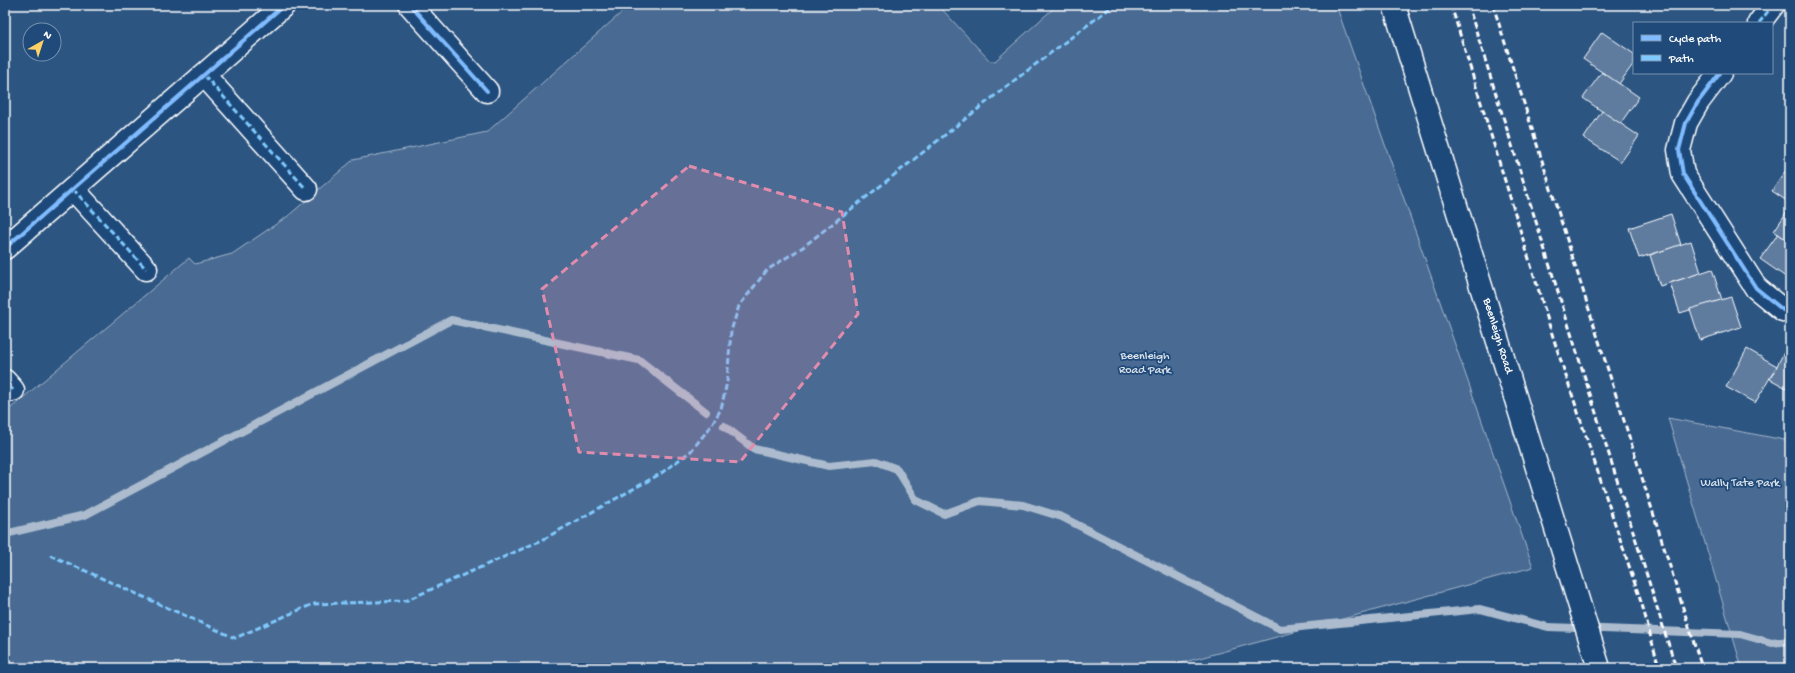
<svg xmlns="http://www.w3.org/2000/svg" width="1795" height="673" viewBox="0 0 1795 673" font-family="'Gochi Hand',sans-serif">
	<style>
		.green { fill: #486b92; stroke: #a4b5c8 }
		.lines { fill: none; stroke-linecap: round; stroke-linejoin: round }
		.stream { stroke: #acbcce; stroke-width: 8 }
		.building { fill: #5e7c9f; stroke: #fff }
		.street-casing { stroke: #fff; stroke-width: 25 }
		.secondary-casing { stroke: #fff; stroke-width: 25 }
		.street { stroke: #1f4a7a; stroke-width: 22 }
		.secondary { stroke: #1f4a7a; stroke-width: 22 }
		.rail { stroke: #fff; stroke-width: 3; stroke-dasharray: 6 3; stroke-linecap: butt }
		.quiet { stroke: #80caff; stroke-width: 3; stroke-dasharray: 6 3; stroke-linecap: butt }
		.cycleway-casing { stroke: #1f4a7a; stroke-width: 6 }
		.cycleway { stroke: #80bcff; stroke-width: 4 }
		.marked { fill: #e08cad; fill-opacity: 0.2; stroke: #e08cad; stroke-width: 3; stroke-dasharray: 8 5; stroke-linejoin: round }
		.labels { text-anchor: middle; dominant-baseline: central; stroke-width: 3.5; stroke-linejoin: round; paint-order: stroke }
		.street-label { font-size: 12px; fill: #fff; stroke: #1f4a7a }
		.park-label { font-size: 12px; fill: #dae1e9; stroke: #1f4a7a }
	</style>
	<rect width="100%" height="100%" fill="#2c5582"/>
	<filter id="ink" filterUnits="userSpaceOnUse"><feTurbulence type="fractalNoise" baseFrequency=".025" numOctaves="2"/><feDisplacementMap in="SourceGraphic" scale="8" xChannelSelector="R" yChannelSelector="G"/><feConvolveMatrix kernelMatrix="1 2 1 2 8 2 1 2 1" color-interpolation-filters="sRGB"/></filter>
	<g filter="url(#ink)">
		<g class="green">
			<polygon points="630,5 938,5 990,61 995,61 1057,5 1336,5 1533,567 1163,668 5,668 5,413 189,258 195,264 232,254 288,216 353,160 487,132"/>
			<polygon points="1668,418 1790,441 1790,668 1742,668"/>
		</g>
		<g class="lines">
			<g class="stream">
				<polyline points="724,426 754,449 829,466 876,461 897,469 916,500 944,514 980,501 1023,505 1062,517 1280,629 1480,609 1548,627 1740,634 1772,643 1790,641"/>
				<polyline points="5,534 85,515 451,320 639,360 706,412"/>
			</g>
		</g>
		<g class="building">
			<polygon points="1602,32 1634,54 1634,63 1619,84 1583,59"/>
			<polygon points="1602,72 1639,97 1620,124 1583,98"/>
			<polygon points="1602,111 1639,136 1621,162 1584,138"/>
			<polygon points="1790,164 1790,203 1772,191"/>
			<polygon points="1790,207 1790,242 1774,231"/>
			<polygon points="1671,214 1681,245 1639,258 1629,228"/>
			<polygon points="1778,234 1790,242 1790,280 1760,259"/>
			<polygon points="1691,241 1701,273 1660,286 1650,255"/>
			<polygon points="1712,269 1722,300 1680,313 1670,283"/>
			<polygon points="1731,297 1741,327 1700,340 1690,309"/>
			<polygon points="1790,341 1790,390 1770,379"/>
			<polygon points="1747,349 1777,366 1755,403 1726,387"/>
		</g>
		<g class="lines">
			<g class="street-casing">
				<g id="street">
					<polyline points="410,5 487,91"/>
					<polyline points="1759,23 1773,5"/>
					<polyline points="1720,73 1698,102 1686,123 1679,150 1683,174 1756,288 1783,310 1790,312"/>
					<polyline points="204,75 306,189"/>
					<polyline points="73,189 146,269"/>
					<polyline points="5,248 284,5"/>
					<polyline points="5,381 13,390"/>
				</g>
			</g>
			<g class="secondary-casing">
				<polyline id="secondary" points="1394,5 1599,668"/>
			</g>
			<use href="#street" class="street"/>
			<use href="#secondary" class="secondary"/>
			<g class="rail">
				<polyline points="1451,5 1553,337 1643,608 1659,668"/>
				<polyline points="1468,5 1676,668"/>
				<polyline points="1493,5 1702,668"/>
			</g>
			<g class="quiet">
				<polyline points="1759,23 1773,5"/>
				<polyline points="204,75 306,189"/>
				<polyline points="73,189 146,269"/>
				<polyline points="5,381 13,390"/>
				<polyline points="50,555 235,638 313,604 405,601 542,540 660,474 691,451 711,426 721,409 727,382 731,331 739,306 767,270 803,247 1007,86 1114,5"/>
				<polyline points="1785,668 1790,660"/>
			</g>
			<g class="cycleway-casing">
				<g id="cycleway">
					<polyline points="410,5 487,91"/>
					<polyline points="1720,73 1698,102 1686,123 1679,150 1683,174 1756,288 1783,310 1790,312"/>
					<polyline points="5,248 284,5"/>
				</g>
			</g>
			<use href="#cycleway" class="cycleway"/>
		</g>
	</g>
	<path class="marked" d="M689,166L842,212L858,314L740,462L579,452L542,289Z"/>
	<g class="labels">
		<g class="street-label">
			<text transform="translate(1497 336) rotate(73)">Beenleigh Road</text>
		</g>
		<g class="park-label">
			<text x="1145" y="357">Beenleigh<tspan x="1145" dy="14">Road Park</tspan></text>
			<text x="1740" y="484">Wally Tate Park</text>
		</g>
	</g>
	<rect width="1795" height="673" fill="none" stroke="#1f4a7a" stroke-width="20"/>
	<rect x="10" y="10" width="1775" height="653" fill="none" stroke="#fff" stroke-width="1.5" filter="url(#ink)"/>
	<rect x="1633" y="22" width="140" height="52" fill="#1f4a7a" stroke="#7992af"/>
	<rect x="1641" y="35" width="20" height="6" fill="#80bcff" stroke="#7992af"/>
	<text x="1669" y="42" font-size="12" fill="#ffffff">Cycle path</text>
	<rect x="1641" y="55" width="20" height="6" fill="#80caff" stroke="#7992af"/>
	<text x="1669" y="62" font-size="12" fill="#ffffff">Path</text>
	<g transform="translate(42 42) rotate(39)"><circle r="19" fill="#1f4a7a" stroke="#7992af"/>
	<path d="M0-3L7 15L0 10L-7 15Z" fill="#ffd166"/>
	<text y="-6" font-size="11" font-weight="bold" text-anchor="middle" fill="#ffffff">N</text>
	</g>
</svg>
